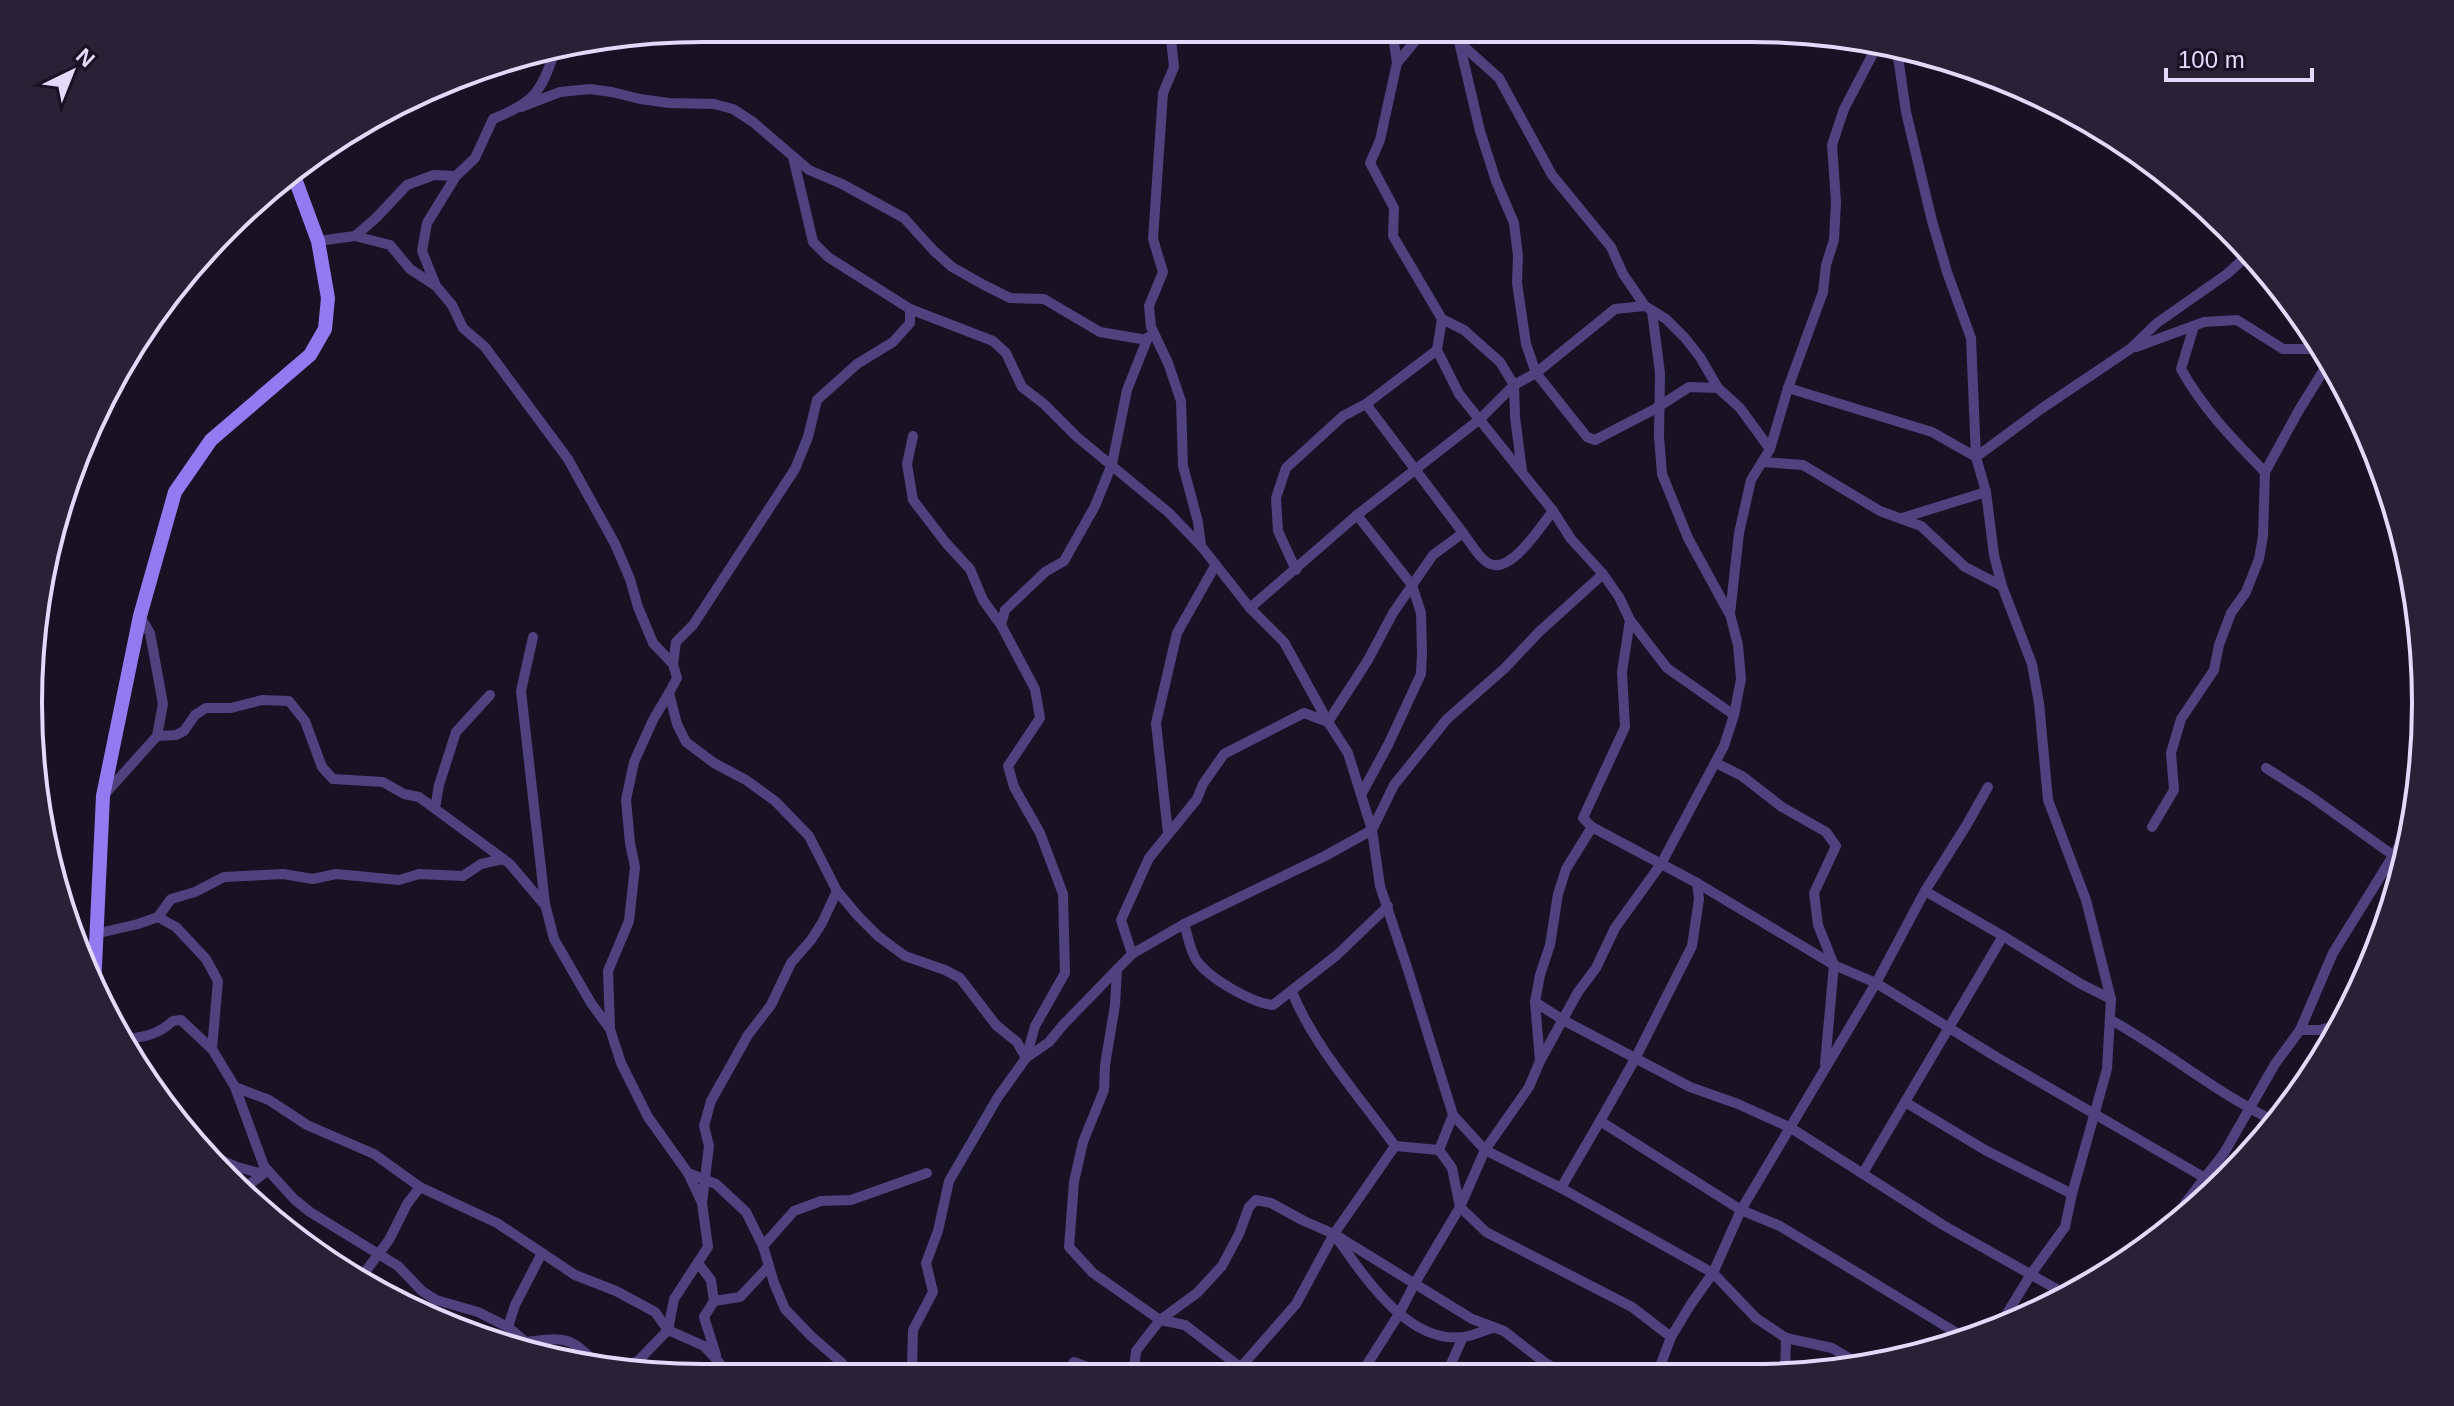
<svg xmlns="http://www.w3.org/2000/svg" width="2454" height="1406" viewBox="0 0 2454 1406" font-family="Arial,sans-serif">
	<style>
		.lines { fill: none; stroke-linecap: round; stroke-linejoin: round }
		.minor { stroke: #4e427f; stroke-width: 10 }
		.secondary { stroke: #927bf1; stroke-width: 14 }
		.rim { fill: none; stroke: #e3dafb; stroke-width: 4 }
	</style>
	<rect width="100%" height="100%" fill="#181225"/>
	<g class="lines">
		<g class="minor">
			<polyline points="1170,29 1174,67 1163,93 1153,239 1163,272 1149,306 1151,327 1168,363 1181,401 1183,466 1198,522 1201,546"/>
			<polyline points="1392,29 1397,63 1380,140 1370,163 1394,208 1393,236 1442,319 1437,350 1459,394 1553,511 1571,539 1603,574 1619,597 1630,620 1667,668 1734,715"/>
			<polyline points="1449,29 1460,43 1499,78 1552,175 1611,247 1623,274 1645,306"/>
			<polyline points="1456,29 1480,131 1496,181 1514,223 1518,256 1517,283 1526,344 1536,373 1587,437 1595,440 1655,409 1689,387 1718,388"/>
			<polyline points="1897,50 1906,112 1932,221 1947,272 1971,338 1976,457 1986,492 1994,555 2002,586 2032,664 2039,703 2048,800 2086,900 2111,999 2081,984 2003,936 1925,891 1876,983 1741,1210 1780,1226 1970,1341"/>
			<polyline points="1397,63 1425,29"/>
			<polyline points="521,107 560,92 590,89 612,92 640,99 669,103 714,104 733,109 753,122 809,170 842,184 904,218 934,251 952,267 984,285 1010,298 1044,299 1100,332 1147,340"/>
			<polyline points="793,157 813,242 828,257 910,309 993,341 1006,353 1022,387 1044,404 1077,437 1168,512 1201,546 1250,608 1284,642 1328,722 1348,753 1372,830 1380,886 1407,967 1453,1115 1485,1150 1561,1188 1713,1273 1756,1318 1786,1338 1832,1348 1859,1364"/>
			<polyline points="355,236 390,245 410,269 436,286 452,305 463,328 485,347 568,459 615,544 630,579 638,607 653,643 673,664 677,678 669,693 677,724 686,742 714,763 746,780 775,801 809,836 837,891 858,916 878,936 905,956 945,970 960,978 996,1025 1017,1042 1026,1058"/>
			<path d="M318,241L355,236L376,218L407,185L434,175L456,176L475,158L493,119C532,103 541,94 554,53"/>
			<polyline points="436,286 422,251 427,223 456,176"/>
			<polyline points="1652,311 1660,373 1659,437 1662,474 1688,538 1729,613"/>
			<polyline points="1442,319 1464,330 1500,362 1514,385 1515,417 1522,471"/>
			<path d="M2194,326L2181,369C2204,410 2232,438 2265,472"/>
			<polyline points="2136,347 2204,322 2237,320 2283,349 2324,349"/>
			<polyline points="1788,388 1932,432 1976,457 2041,409 2130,349 2157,323 2227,274 2250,253"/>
			<polyline points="913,436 907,464 913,500 946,543 970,569 983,600 1001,625 1035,689 1040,718 1008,766 1014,787 1040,833 1063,894 1065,973 1035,1026 1026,1058"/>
			<polyline points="1763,462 1803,465 1880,511 1921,526 1965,567 2002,586"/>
			<polyline points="1357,515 1412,585 1421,613 1422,653 1421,674 1388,745 1362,793"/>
			<polyline points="1902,518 1986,492"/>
			<path d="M1463,533C1470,542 1478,557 1488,563C1510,576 1540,527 1553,511"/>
			<polyline points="1296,570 1278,531 1276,498 1286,468 1343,416 1366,404"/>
			<polyline points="1250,608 1357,515 1480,419 1514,385 1536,373 1615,309 1645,306 1666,319 1685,338 1700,357 1718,388 1740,408 1770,449"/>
			<polyline points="1630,620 1622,672 1625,727 1583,818 1592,827 1697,883 1834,965 1876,983 1998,1058 2205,1178"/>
			<polyline points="1001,625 1005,610 1045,572 1064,561 1095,506 1112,464 1127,390 1148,337"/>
			<polyline points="533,637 521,691 545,904 554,939 591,1003 610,1029 621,1063 648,1117 688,1173 716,1184 746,1212 763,1246 774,1283 785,1309 811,1336 842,1363 845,1373 842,1377"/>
			<polyline points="673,664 676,642 693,625 795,469 808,437 817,400 857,364 893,342 910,323 910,309"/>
			<polyline points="157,736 176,735 184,731 195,715 206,708 231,708 262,700 289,701 305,721 322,767 333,779 383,782 404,794 419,797 510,864 543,903"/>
			<polyline points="1716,763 1742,776 1782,807 1826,832 1836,846 1814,893 1818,925 1834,965 1825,1064"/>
			<polyline points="2266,768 2310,796 2404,863"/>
			<polyline points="105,794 157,736 163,704 150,633 140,616"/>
			<polyline points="435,808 439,785 456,732 490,695"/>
			<polyline points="2152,827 2174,790 2171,753 2181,719 2214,670 2219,645 2231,613 2246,592 2259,559 2263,536 2265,472 2299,410 2330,360"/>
			<polyline points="1168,833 1156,723 1177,633 1215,566"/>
			<polyline points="1925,891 1966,826 1988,787"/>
			<polyline points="158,917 171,899 195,892 224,877 283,874 313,879 336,874 399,880 419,874 463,876 481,864 503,859"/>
			<path d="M1184,924C1188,935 1190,952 1197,961C1210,979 1252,1003 1273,1005L1337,955L1388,906"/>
			<polyline points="95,934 138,924 158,917 176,927 206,959 218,981 212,1049 235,1087 264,1166 263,1174 246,1187"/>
			<polyline points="1132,954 1184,924 1325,856 1372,830 1394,785 1447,719 1505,668 1539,632 1603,574"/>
			<polyline points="1117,969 1115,1005 1105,1065 1104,1090 1083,1142 1074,1182 1069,1247 1093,1273 1160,1320 1185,1325 1253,1377"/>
			<path d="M1292,992C1315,1048 1360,1097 1395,1146L1439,1150"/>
			<polyline points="1535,1002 1563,1020 1690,1087 1738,1104 1791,1128 1943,1225 2069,1296"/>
			<path d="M2111,1020C2168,1052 2218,1094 2276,1122"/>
			<polyline points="610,1028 608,971 629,921 635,867 630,843 626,800 634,762 653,720 669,693"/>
			<polyline points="2300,1030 2333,953 2414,822"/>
			<path d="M124,1039C145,1037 157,1035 173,1021L181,1020L212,1049"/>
			<polyline points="1540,1061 1578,992 1596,968 1615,928 1661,864 1724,746 1734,715 1741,679 1738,645 1730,614 1739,533 1751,480 1770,449 1788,388 1823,292 1826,265 1834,240 1836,202 1832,145 1844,109 1877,46"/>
			<polyline points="235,1087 269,1100 307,1125 374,1154 420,1187 497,1223 575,1275 616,1291 655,1312 668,1330 704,1346 718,1361 728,1377"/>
			<polyline points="1905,1102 1985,1150 2072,1194"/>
			<polyline points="1453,1115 1439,1150 1452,1168 1460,1207 1486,1232 1632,1307 1671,1337"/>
			<path d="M1395,1146L1334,1234C1362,1273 1406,1344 1463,1337C1473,1336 1483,1331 1492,1328"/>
			<polyline points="212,1156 237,1167 263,1174"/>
			<polyline points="264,1166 294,1199 310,1212 398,1266 422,1291 436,1300 478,1312 508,1327 526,1342 533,1352"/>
			<polyline points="1863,1173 2003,936"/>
			<polyline points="1561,1188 1600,1121"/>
			<polyline points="702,1203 709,1146 704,1126 711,1101 748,1035 771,1005 791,963 811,940 822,923 837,891"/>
			<polyline points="2177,1220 2186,1202 2224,1153 2275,1064 2300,1030 2320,1030 2341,1024"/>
			<polyline points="763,1246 794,1211 821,1201 851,1200 927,1173"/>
			<polyline points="698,1263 711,1280 714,1301"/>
			<polyline points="359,1280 389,1240 407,1204 420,1187"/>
			<polyline points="508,1327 515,1305 542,1253"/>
			<polyline points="1998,1328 2031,1274 2065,1227 2072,1194 2107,1069 2111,999"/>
			<path d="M526,1342C564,1337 570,1336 597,1364"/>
			<polyline points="716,1355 704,1317 714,1301 740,1297 769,1266"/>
			<polyline points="1241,1367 1296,1304 1334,1234"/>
			<polyline points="618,1369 638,1361 668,1330 674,1299 708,1247 702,1203 688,1173"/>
			<polyline points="909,1377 912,1366 913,1330 933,1292 926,1263 938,1231 949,1181 998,1097 1026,1058 1049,1042 1063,1025 1132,954 1121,920 1149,858 1197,799 1203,784 1224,754 1304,713 1328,722 1368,660 1393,613 1433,555 1463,533 1366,404 1437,350"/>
			<polyline points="1064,1377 1074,1362 1113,1377"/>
			<polyline points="1133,1377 1136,1351 1160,1320 1197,1293 1222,1266 1239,1234 1249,1207 1256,1200 1271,1203 1304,1221 1334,1234 1472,1319 1504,1331 1544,1362 1571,1377"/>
			<polyline points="1359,1377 1399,1314 1415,1283 1460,1207 1485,1150 1529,1087 1540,1061 1535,1002 1540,975 1550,945 1558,894 1566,869 1592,827"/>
			<polyline points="1445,1377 1463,1337"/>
			<polyline points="1540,1377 1544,1362"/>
			<polyline points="1656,1377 1671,1337 1691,1304 1713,1273 1741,1210 1600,1121 1635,1059 1692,946 1699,899 1697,883"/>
			<polyline points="1785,1377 1786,1338"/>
		</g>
		<polyline class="secondary" points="94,987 103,796 140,616 175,492 211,440 310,355 325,329 328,298 318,241 291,168"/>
	</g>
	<path d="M0 0H2454V1406H0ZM703 42H1751A661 661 0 0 1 2412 703V703A661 661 0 0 1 1751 1364H703A661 661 0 0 1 42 703V703A661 661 0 0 1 703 42Z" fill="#282236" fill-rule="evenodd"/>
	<path class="rim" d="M703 42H1751A661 661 0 0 1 2412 703V703A661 661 0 0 1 1751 1364H703A661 661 0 0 1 42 703V703A661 661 0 0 1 703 42Z"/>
	<g transform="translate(72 72) rotate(43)" stroke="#181225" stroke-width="6" paint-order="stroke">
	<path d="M0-6L14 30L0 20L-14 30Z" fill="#e3dafb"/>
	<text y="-12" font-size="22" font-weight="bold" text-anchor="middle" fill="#e3dafb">N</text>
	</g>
	<path d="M2166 68v12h146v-12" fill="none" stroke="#e3dafb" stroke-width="4"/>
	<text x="2178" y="68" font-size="24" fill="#e3dafb" stroke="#181225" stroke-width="6" paint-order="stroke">100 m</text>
</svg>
